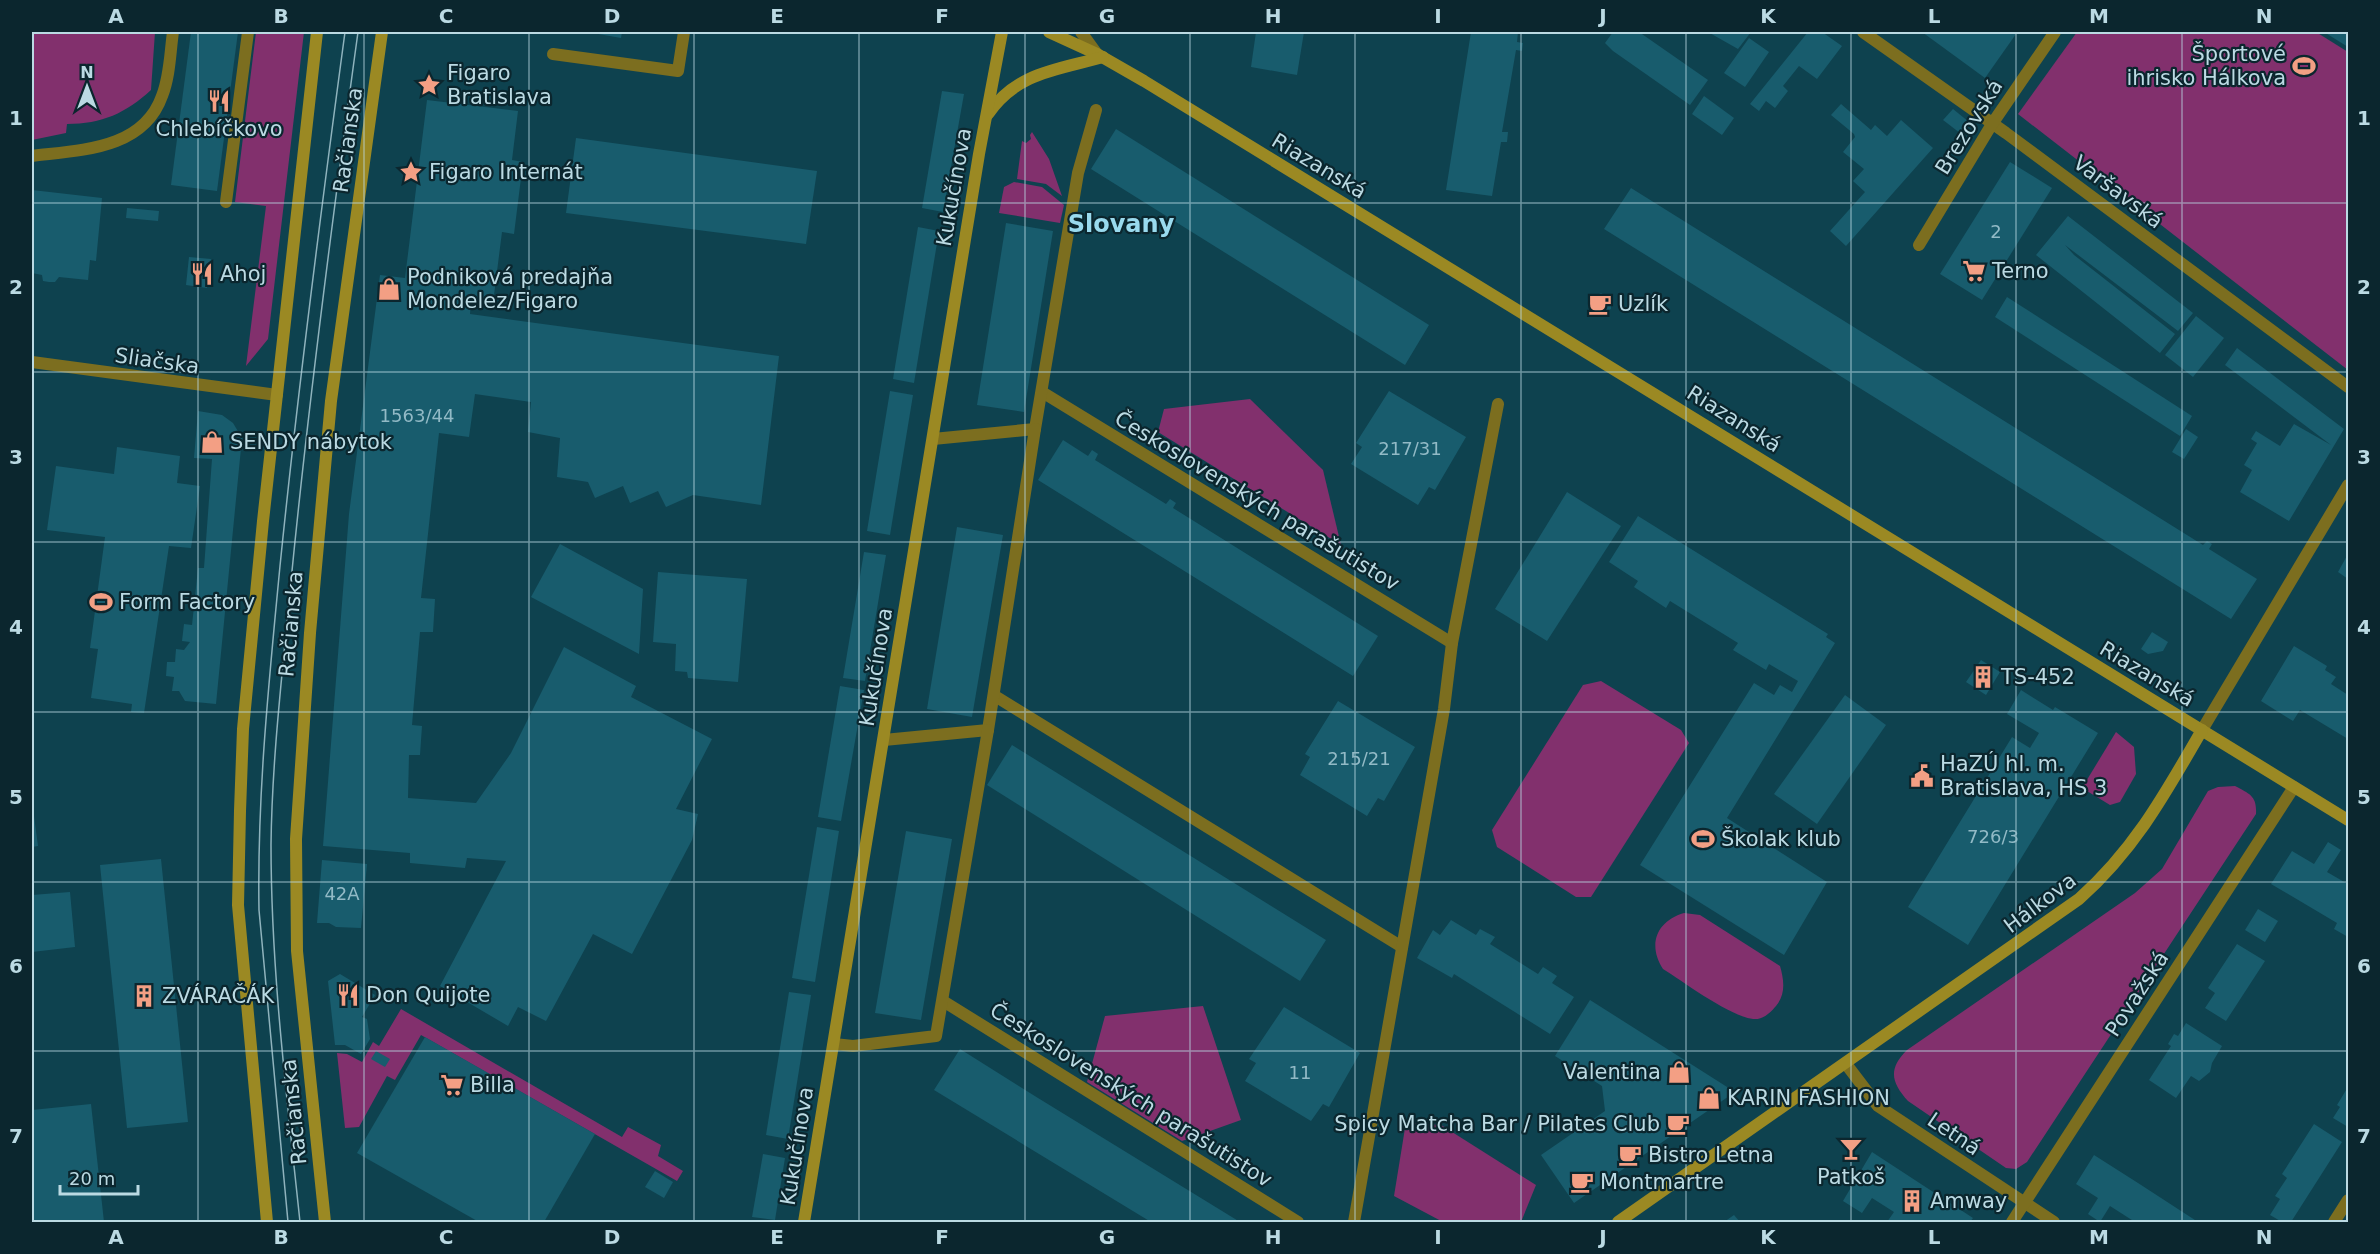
<svg xmlns="http://www.w3.org/2000/svg" width="2380" height="1254" viewBox="0 0 2380 1254" font-family="'DejaVu Sans',sans-serif">
	<style>
		.green { fill: #82306d }
		.building { fill: #185c6d }
		.lines { fill: none; stroke-linecap: round; stroke-linejoin: round }
		.street { stroke: #7c6e1f; stroke-width: 12 }
		.secondary { stroke: #9b8923; stroke-width: 12 }
		.tram { stroke: #8fb3bd; stroke-width: 1.5 }
		.grid { fill: none; stroke: #bbdae3; stroke-width: 1.5; stroke-opacity: 0.55 }
		.labels { text-anchor: middle; dominant-baseline: central; stroke-width: 4.5; stroke-linejoin: round; paint-order: stroke }
		.number-label { font-size: 18px; fill: #92bac6 }
		.poi-label { font-size: 21px; fill: #bbdae3; stroke: #0b262e; text-anchor: start }
		.street-label { font-size: 21px; fill: #bbdae3; stroke: #0b262e }
		.quarter-label { font-size: 24px; font-weight: bold; fill: #99daee; stroke: #0b262e }
		.neatline { fill: none; stroke: #bbdae3; stroke-width: 2 }
		.grid-label { font-size: 20px; text-anchor: middle; font-weight: bold; fill: #bbdae3 }
	</style>
	<rect width="100%" height="100%" fill="#0e424f"/>
	<g class="green">
		<path d="M32,32H155L151,90C126,113 102,124 67,124L66,133L32,140Z"/>
		<polygon points="256,32 304,32 268,339 246,366 266,206 235,202"/>
		<polygon points="2077,32 2316,32 2348,52 2348,370 2018,114"/>
		<polygon points="1032,132 1049,159 1062,196 1046,184 1017,179 1022,141 1026,143 1031,139 1030,135"/>
		<polygon points="1014,182 1042,187 1064,205 1060,223 999,213 1004,187"/>
		<polygon points="1250,399 1323,470 1341,545 1158,432 1164,409"/>
		<polygon points="1601,681 1681,730 1689,743 1591,897 1576,897 1497,847 1492,830 1583,685"/>
		<polygon points="2116,732 2134,747 2136,774 2120,802 2110,805 2082,788"/>
		<path d="M2235,786C2250,794 2257,796 2256,814L2027,1162L2016,1169L2006,1168L1908,1101C1891,1082 1888,1069 1907,1050L2135,893L2162,869L2208,791L2218,787Z"/>
		<path d="M1684,913L1700,915L1780,966C1784,980 1786,994 1776,1006C1770,1013 1763,1020 1753,1019C1729,1016 1684,982 1663,969C1647,944 1657,921 1684,913Z"/>
		<polygon points="1203,1006 1241,1120 1182,1141 1087,1082 1105,1016"/>
		<polygon points="401,1009 622,1137 628,1127 661,1145 658,1156 683,1171 677,1181 421,1035 395,1080 387,1076 359,1127 345,1128 337,1053 347,1054 362,1062 373,1042 379,1046"/>
		<polygon points="1406,1122 1441,1125 1536,1185 1521,1222 1443,1222 1394,1196"/>
	</g>
	<g class="building">
		<polygon points="191,32 238,32 217,191 171,185"/>
		<polygon points="587,32 622,32 621,38"/>
		<polygon points="1256,32 1304,32 1297,75 1251,67"/>
		<polygon points="1471,32 1518,32 1517,42 1523,43 1522,51 1516,50 1502,132 1508,132 1507,142 1501,142 1492,196 1446,190"/>
		<polygon points="1613,32 1639,32 1708,80 1690,105 1613,51 1605,43"/>
		<polygon points="1708,32 1751,32 1738,49"/>
		<polygon points="1808,32 1822,32 1842,46 1817,79 1799,66 1783,86 1788,91 1775,108 1766,101 1759,111 1750,104"/>
		<polygon points="1922,32 2012,32 2016,34 1985,78"/>
		<polygon points="2324,32 2348,32 2348,47"/>
		<polygon points="1749,38 1769,52 1745,87 1724,73"/>
		<polygon points="942,91 964,94 943,212 922,208"/>
		<polygon points="1704,96 1734,118 1722,135 1692,114"/>
		<polygon points="427,100 518,111 512,160 523,162 514,234 502,232 493,303 471,301 470,314 779,356 761,505 693,495 666,507 658,491 630,503 623,486 595,498 588,482 557,477 560,438 528,432 531,402 475,394 469,437 439,433 421,598 435,599 433,632 420,632 412,725 422,726 420,755 409,755 408,798 476,803 511,753 564,647 636,686 631,697 712,739 676,809 698,814 692,840 632,954 593,934 546,1021 518,1007 508,1026 440,986 506,861 467,858 465,868 410,863 410,853 323,846 349,514 380,275 405,278"/>
		<polygon points="1841,104 1871,130 1875,125 1887,136 1901,120 1933,148 1846,246 1830,231 1865,192 1853,181 1864,169 1843,152 1855,137 1854,134 1831,115"/>
		<polygon points="1953,109 1969,122 1960,133 1943,120"/>
		<polygon points="1116,129 1429,325 1405,365 1091,169"/>
		<polygon points="576,138 817,171 806,244 566,213"/>
		<polygon points="2010,162 2052,188 1982,300 1940,274"/>
		<polygon points="1631,188 2203,545 2207,541 2212,544 2209,549 2257,579 2231,619 1604,229"/>
		<polygon points="32,190 102,198 96,261 90,260 88,280 59,277 55,282 49,282 43,281 42,275 32,273"/>
		<polygon points="127,208 159,211 158,221 126,218"/>
		<polygon points="2068,216 2193,313 2178,331 2065,245 2074,255 2175,334 2160,353 2036,255"/>
		<polygon points="1006,223 1053,231 1024,412 977,405"/>
		<polygon points="918,227 939,231 914,383 893,379"/>
		<polygon points="189,257 211,259 207,288 186,285"/>
		<polygon points="1601,293 1611,299 1611,309 1600,315 1591,310 1591,298"/>
		<polygon points="2007,297 2192,416 2180,436 1995,317"/>
		<polygon points="2196,316 2224,338 2193,377 2165,355"/>
		<polygon points="2237,348 2344,429 2289,521 2240,492 2252,470 2244,465 2257,443 2251,439 2256,431 2280,446 2294,424 2331,445 2225,365"/>
		<polygon points="890,391 913,395 890,535 867,531"/>
		<polygon points="1389,391 1466,437 1435,490 1429,487 1418,505 1351,464 1362,447 1356,443"/>
		<polygon points="198,411 222,415 233,423 242,438 216,704 185,701 179,691 172,691 174,677 166,676 167,662 175,662 176,649 184,650 190,642 182,641 184,624 192,625 198,568 204,568 212,459 194,458"/>
		<polygon points="2186,429 2198,437 2184,459 2172,452"/>
		<polygon points="1063,440 1088,456 1092,450 1098,454 1095,460 1166,504 1170,499 1176,503 1173,508 1378,636 1353,676 1038,480"/>
		<polygon points="117,447 180,456 177,483 200,486 191,548 169,546 144,713 131,712 132,704 91,698 98,649 90,648 105,537 47,530 56,466 114,474"/>
		<polygon points="1567,492 1621,526 1547,641 1495,609"/>
		<polygon points="1638,516 1828,634 1826,637 1835,643 1727,818 1827,882 1784,955 1640,865 1754,683 1774,695 1780,685 1792,692 1798,681 1769,664 1766,670 1733,650 1738,643 1670,601 1666,608 1634,587 1638,581 1609,562"/>
		<polygon points="957,527 1003,535 972,717 927,709"/>
		<polygon points="560,544 643,589 639,654 531,597"/>
		<polygon points="864,552 886,555 865,681 843,678"/>
		<polygon points="2348,554 2348,579 2338,572"/>
		<polygon points="658,572 747,579 738,682 688,678 687,672 675,671 676,644 653,642"/>
		<polygon points="2152,632 2168,642 2163,651 2148,654 2141,649"/>
		<polygon points="2294,646 2327,666 2325,670 2336,677 2331,684 2348,695 2348,739 2300,710 2293,721 2261,701"/>
		<polygon points="1981,660 2000,672 1986,695 1966,682"/>
		<polygon points="840,686 864,690 841,821 818,817"/>
		<polygon points="2021,690 2053,710 2055,707 2098,733 1968,945 1908,907 2012,737 2030,748 2039,733 2007,714"/>
		<polygon points="1845,695 1886,725 1817,824 1774,794"/>
		<polygon points="1338,701 1415,747 1384,801 1378,798 1367,816 1300,775 1310,757 1305,754"/>
		<polygon points="1012,745 1326,940 1300,981 987,785"/>
		<polygon points="32,801 38,846 32,847"/>
		<polygon points="817,827 839,831 815,982 792,978"/>
		<polygon points="906,831 952,839 921,1020 875,1013"/>
		<polygon points="2328,842 2341,850 2327,872 2346,883 2348,879 2348,937 2334,929 2337,923 2271,884 2292,851 2314,864"/>
		<polygon points="161,859 188,1122 127,1128 100,865"/>
		<polygon points="322,860 367,864 361,928 336,927 329,923 317,923"/>
		<polygon points="70,892 75,947 32,952 32,895"/>
		<polygon points="2258,909 2278,921 2265,942 2245,930"/>
		<polygon points="1451,920 1476,935 1480,929 1495,937 1490,944 1538,974 1543,967 1557,976 1552,983 1574,997 1550,1034 1454,974 1452,978 1417,958 1433,930 1440,935"/>
		<polygon points="2237,944 2265,961 2226,1021 2205,1008 2215,993 2208,988"/>
		<polygon points="340,974 375,995 362,1017 367,1019 370,1039 361,1054 345,1045 335,1045 328,981"/>
		<polygon points="789,992 811,995 788,1139 766,1135"/>
		<polygon points="1590,1000 1735,1092 1574,1203 1541,1155 1605,1111 1602,1086 1555,1056"/>
		<polygon points="1284,1007 1360,1053 1329,1107 1323,1104 1311,1121 1245,1081 1256,1063 1249,1059"/>
		<polygon points="2186,1023 2222,1046 2212,1063 2210,1072 2199,1081 2191,1076 2176,1098 2149,1080 2171,1046 2168,1044 2174,1034 2178,1036"/>
		<polygon points="425,1037 595,1134 544,1222 479,1222 357,1153"/>
		<polygon points="960,1049 1038,1098 1240,1222 1151,1222 934,1090"/>
		<polygon points="376,1051 390,1059 385,1067 371,1059"/>
		<polygon points="2348,1087 2348,1127 2333,1118 2340,1107 2337,1105"/>
		<polygon points="91,1104 104,1222 32,1222 32,1110"/>
		<polygon points="2314,1124 2342,1142 2291,1222 2282,1222 2270,1215 2280,1199 2275,1196 2287,1178 2282,1174"/>
		<polygon points="1872,1152 1973,1218 1970,1222 1887,1222 1894,1212 1872,1198 1862,1213 1843,1201"/>
		<polygon points="763,1154 785,1158 775,1220 752,1217"/>
		<polygon points="2094,1155 2138,1183 2198,1222 2135,1222 2110,1206 2100,1222 2088,1214 2098,1198 2076,1184"/>
		<polygon points="655,1171 673,1182 664,1198 645,1187"/>
		<polygon points="1734,1215 1740,1222 1724,1222"/>
	</g>
	<g class="lines">
		<g class="street">
			<polyline points="1081,32 1097,54"/>
			<polyline points="1863,32 2006,133 2348,387"/>
			<polyline points="553,54 678,71 684,32"/>
			<path d="M32,156C80,150 143,150 162,96C170,76 170,53 173,32"/>
			<polyline points="226,202 248,32"/>
			<polyline points="1919,245 1992,124 2055,32"/>
			<polyline points="32,362 277,395"/>
			<polyline points="1042,392 1452,643"/>
			<polyline points="933,439 1035,429 1078,173 1096,110"/>
			<polyline points="995,696 1402,947"/>
			<polyline points="2202,730 2348,485"/>
			<polyline points="884,740 988,730 1035,429"/>
			<polyline points="943,1001 1298,1222"/>
			<polyline points="834,1044 853,1046 936,1036 988,730"/>
			<polyline points="1846,1064 1878,1106 2054,1222"/>
			<polyline points="1354,1222 1444,709 1452,643 1498,404"/>
			<polyline points="2012,1222 2294,787"/>
			<polyline points="2334,1222 2348,1200"/>
		</g>
		<g class="secondary">
			<polyline points="1049,32 1097,54 1144,81 2348,820"/>
			<path d="M988,114C1017,72 1057,70 1103,57"/>
			<polyline points="267,1222 238,905 240,811 243,729 263,521 317,32"/>
			<polyline points="325,1222 297,951 296,839 310,633 331,401 382,32"/>
			<polyline points="804,1222 979,154 1002,32"/>
			<path d="M1618,1222L2079,899C2135,849 2165,794 2202,730"/>
		</g>
		<g class="tram">
			<path d="M288,1222L259,910C257,795 269,681 280,566C298,388 321,210 345,32"/>
			<path d="M300,1222C287,1098 271,971 271,845C272,757 283,668 291,581C309,397 333,214 358,32"/>
		</g>
	</g>
	<path class="grid" d="M198,32V1222M364,32V1222M529,32V1222M694,32V1222M859,32V1222M1025,32V1222M1190,32V1222M1355,32V1222M1521,32V1222M1686,32V1222M1851,32V1222M2016,32V1222M2182,32V1222M32,203H2348M32,372H2348M32,542H2348M32,712H2348M32,882H2348M32,1051H2348"/>
	<defs>
		<g id="stadium-bare" transform="scale(1.8)"><path d="M0-5a6.5 5 0 1 0 0 10a6.5 5 0 1 0 0-10ZM-3.5-1.8h7v3.6h-7Z" fill="#f39f84" stroke="#0b262e" stroke-width="2.5" paint-order="stroke"/></g>
		<g id="sight-bare" transform="scale(1.8)"><path d="M0-6L1.8-2.2L6-1.7L2.9 1.2L3.7 5.4L0 3.3L-3.7 5.4L-2.9 1.2L-6-1.7L-1.8-2.2Z" fill="#f39f84" stroke="#0b262e" stroke-width="2.5" paint-order="stroke"/></g>
		<g id="restaurant-bare" transform="scale(1.8)"><path d="M-5-6h1v4h1v-4h1v4h1v-4h1v5L-1.5 .5V6h-2V.5L-5-1ZM5-6V6H3V1.5H1.5Q1.5-4 5-6Z" fill="#f39f84" stroke="#0b262e" stroke-width="2.5" paint-order="stroke"/></g>
		<g id="supermarket-bare" transform="scale(1.8)"><path d="M-6-5.5h2.5l.6 2H6L4.5 2H-2.5L-4.4-4H-6ZM-1.5 3.2a1.3 1.3 0 1 0 .1 0ZM3 3.2a1.3 1.3 0 1 0 .1 0Z" fill="#f39f84" stroke="#0b262e" stroke-width="2.5" paint-order="stroke"/></g>
		<g id="shop-bare" transform="scale(1.8)"><path d="M-5-2.5h2.3a2.7 3.5 0 0 1 5.4 0H5L5.5 6h-11ZM-1.5-2.5h3a1.5 2.3 0 0 0-3 0Z" fill="#f39f84" stroke="#0b262e" stroke-width="2.5" paint-order="stroke"/></g>
		<g id="cafe-bare" transform="scale(1.8)"><path d="M-5.5-4.5H6V0H3Q3 3.5 0 3.5H-2.5Q-5.5 3.5-5.5 0ZM3-3.2v2h1.7v-2ZM-6 4.5H4V6H-6Z" fill="#f39f84" stroke="#0b262e" stroke-width="2.5" paint-order="stroke"/></g>
		<g id="building-bare" transform="scale(1.8)"><path d="M-4-6H4V6H1V3H-1V6H-4ZM-2.5-4.3h1.7v1.8h-1.7ZM.8-4.3h1.7v1.8H.8ZM-2.5-1h1.7V.8h-1.7ZM.8-1h1.7V.8H.8Z" fill="#f39f84" stroke="#0b262e" stroke-width="2.5" paint-order="stroke"/></g>
		<g id="civic-bare" transform="scale(1.8)"><path d="M-.6-6.5H3V-4.5H.6V-3L4-1V1h2V6H-6V1h2V-1L-.6-3ZM-1.2 2.5V6h2.4V2.5Z" fill="#f39f84" stroke="#0b262e" stroke-width="2.5" paint-order="stroke"/></g>
		<g id="bar-bare" transform="scale(1.8)"><path d="M-6-5H6L.8 .8V4.5H3.5V6h-7V4.5H-.8V.8Z" fill="#f39f84" stroke="#0b262e" stroke-width="2.5" paint-order="stroke"/></g>
	</defs>
	<g fill-rule="evenodd">
		<use href="#stadium-bare" x="2304" y="66"/>
		<use href="#sight-bare" x="429" y="85"/>
		<use href="#restaurant-bare" x="219" y="101"/>
		<use href="#sight-bare" x="411" y="172"/>
		<use href="#supermarket-bare" x="1974" y="271"/>
		<use href="#restaurant-bare" x="202" y="274"/>
		<use href="#shop-bare" x="389" y="289"/>
		<use href="#cafe-bare" x="1600" y="304"/>
		<use href="#shop-bare" x="212" y="442"/>
		<use href="#stadium-bare" x="101" y="602"/>
		<use href="#building-bare" x="1983" y="677"/>
		<use href="#civic-bare" x="1922" y="776"/>
		<use href="#stadium-bare" x="1703" y="839"/>
		<use href="#restaurant-bare" x="348" y="995"/>
		<use href="#building-bare" x="144" y="996"/>
		<use href="#shop-bare" x="1679" y="1072"/>
		<use href="#supermarket-bare" x="452" y="1085"/>
		<use href="#shop-bare" x="1709" y="1098"/>
		<use href="#cafe-bare" x="1678" y="1124"/>
		<use href="#bar-bare" x="1851" y="1149"/>
		<use href="#cafe-bare" x="1630" y="1155"/>
		<use href="#cafe-bare" x="1582" y="1182"/>
		<use href="#building-bare" x="1912" y="1201"/>
	</g>
	<g class="labels">
		<g class="number-label">
			<text x="1996" y="231">2</text>
			<text x="417" y="415">1563/44</text>
			<text x="1410" y="448">217/31</text>
			<text x="1359" y="758">215/21</text>
			<text x="1993" y="836">726/3</text>
			<text x="342" y="893">42A</text>
			<text x="1300" y="1072">11</text>
		</g>
		<g class="poi-label">
			<text x="2286" y="54" text-anchor="end">Športové<tspan x="2286" dy="24">ihrisko Hálkova</tspan></text>
			<text x="447" y="73">Figaro<tspan x="447" dy="24">Bratislava</tspan></text>
			<text x="219" y="129" text-anchor="middle">Chlebíčkovo</text>
			<text x="429" y="172">Figaro Internát</text>
			<text x="1992" y="271">Terno</text>
			<text x="220" y="274">Ahoj</text>
			<text x="407" y="277">Podniková predajňa<tspan x="407" dy="24">Mondelez/Figaro</tspan></text>
			<text x="1618" y="304">Uzlík</text>
			<text x="230" y="442">SENDY nábytok</text>
			<text x="119" y="602">Form Factory</text>
			<text x="2001" y="677">TS-452</text>
			<text x="1940" y="764">HaZÚ hl. m.<tspan x="1940" dy="24">Bratislava, HS 3</tspan></text>
			<text x="1721" y="839">Školak klub</text>
			<text x="366" y="995">Don Quijote</text>
			<text x="162" y="996">ZVÁRAČÁK</text>
			<text x="1661" y="1072" text-anchor="end">Valentina</text>
			<text x="470" y="1085">Billa</text>
			<text x="1727" y="1098">KARIN FASHION</text>
			<text x="1660" y="1124" text-anchor="end">Spicy Matcha Bar / Pilates Club</text>
			<text x="1648" y="1155">Bistro Letna</text>
			<text x="1851" y="1177" text-anchor="middle">Patkoš</text>
			<text x="1600" y="1182">Montmartre</text>
			<text x="1930" y="1201">Amway</text>
		</g>
		<g class="street-label">
			<text transform="translate(1969 127) rotate(-58)">Brezovská</text>
			<text transform="translate(348 140) rotate(-82)">Račianska</text>
			<text transform="translate(1319 166) rotate(31)">Riazanská</text>
			<text transform="translate(954 187) rotate(-80)">Kukučínova</text>
			<text transform="translate(2118 192) rotate(37)">Varšavská</text>
			<text transform="translate(157 361) rotate(8)">Sliačska</text>
			<text transform="translate(1734 419) rotate(32)">Riazanská</text>
			<text transform="translate(1257 501) rotate(31)">Československých parašutistov</text>
			<text transform="translate(291 624) rotate(-85)">Račianska</text>
			<text transform="translate(876 667) rotate(-81)">Kukučínova</text>
			<text transform="translate(2147 674) rotate(31)">Riazanská</text>
			<text transform="translate(2040 903) rotate(-37)">Hálkova</text>
			<text transform="translate(2137 994) rotate(-57)">Považská</text>
			<text transform="translate(1131 1095) rotate(32)">Československých parašutistov</text>
			<text transform="translate(294 1112) rotate(-96)">Račianska</text>
			<text transform="translate(1954 1134) rotate(34)">Letná</text>
			<text transform="translate(797 1146) rotate(-81)">Kukučínova</text>
		</g>
		<g class="quarter-label">
			<text x="1121" y="224">Slovany</text>
		</g>
	</g>
	<rect width="2380" height="1254" fill="none" stroke="#0b262e" stroke-width="66"/>
	<g transform="translate(87 87)" stroke="#0b262e" stroke-width="4.5" paint-order="stroke">
	<path d="M0-4.5L10 22L0 15L-10 22Z" fill="#bbdae3"/>
	<text y="-9" font-size="16" font-weight="bold" text-anchor="middle" fill="#bbdae3">N</text>
	</g>
	<path d="M60 1185v9h78v-9" fill="none" stroke="#bbdae3" stroke-width="3"/>
	<text x="69" y="1185" font-size="18" fill="#bbdae3" stroke="#0b262e" stroke-width="4.5" paint-order="stroke">20 m</text>
	<rect x="33" y="33" width="2314" height="1188" class="neatline"/>
	<g class="grid-label">
		<text x="116" y="23">A</text>
		<text x="281" y="23">B</text>
		<text x="446" y="23">C</text>
		<text x="612" y="23">D</text>
		<text x="777" y="23">E</text>
		<text x="942" y="23">F</text>
		<text x="1107" y="23">G</text>
		<text x="1273" y="23">H</text>
		<text x="1438" y="23">I</text>
		<text x="1603" y="23">J</text>
		<text x="1768" y="23">K</text>
		<text x="1934" y="23">L</text>
		<text x="2099" y="23">M</text>
		<text x="2264" y="23">N</text>
		<text x="16" y="125">1</text>
		<text x="2364" y="125">1</text>
		<text x="16" y="294">2</text>
		<text x="2364" y="294">2</text>
		<text x="16" y="464">3</text>
		<text x="2364" y="464">3</text>
		<text x="16" y="634">4</text>
		<text x="2364" y="634">4</text>
		<text x="16" y="804">5</text>
		<text x="2364" y="804">5</text>
		<text x="16" y="973">6</text>
		<text x="2364" y="973">6</text>
		<text x="16" y="1143">7</text>
		<text x="2364" y="1143">7</text>
		<text x="116" y="1244">A</text>
		<text x="281" y="1244">B</text>
		<text x="446" y="1244">C</text>
		<text x="612" y="1244">D</text>
		<text x="777" y="1244">E</text>
		<text x="942" y="1244">F</text>
		<text x="1107" y="1244">G</text>
		<text x="1273" y="1244">H</text>
		<text x="1438" y="1244">I</text>
		<text x="1603" y="1244">J</text>
		<text x="1768" y="1244">K</text>
		<text x="1934" y="1244">L</text>
		<text x="2099" y="1244">M</text>
		<text x="2264" y="1244">N</text>
	</g>
</svg>
